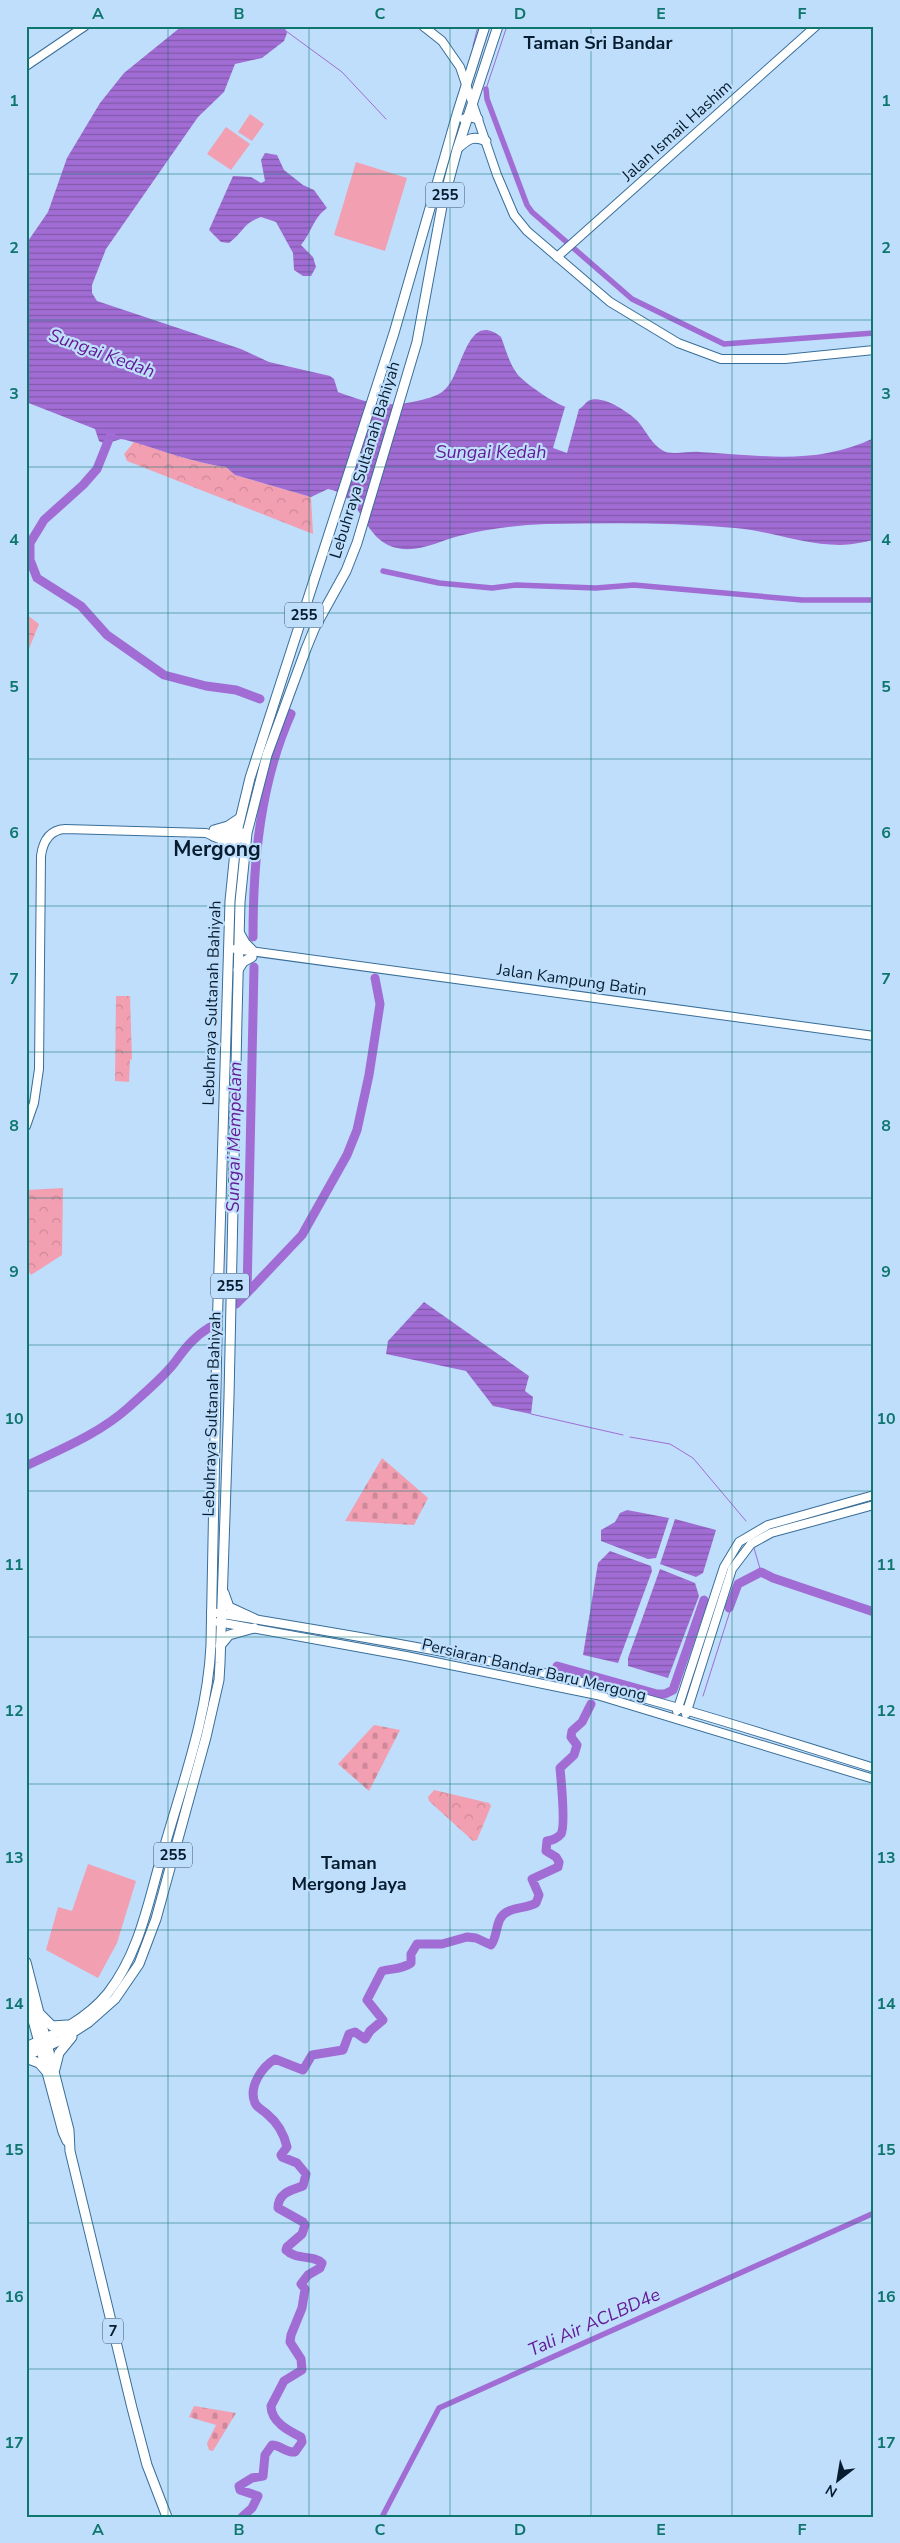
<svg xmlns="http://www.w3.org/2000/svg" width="900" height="2543" viewBox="0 0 900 2543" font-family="'Nunito Sans',sans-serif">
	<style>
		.forest { fill: url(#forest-crowns) }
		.cemetery { fill: url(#cemetery-stones) }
		.garden { fill: #f29fb1 }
		.water { fill: url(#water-rules) }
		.pier { fill: #bedefc }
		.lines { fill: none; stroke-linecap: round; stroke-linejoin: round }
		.stream { stroke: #a16dd4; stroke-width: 1 }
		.canal { stroke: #a16dd4; stroke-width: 5.5 }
		.river { stroke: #a16dd4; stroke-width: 9 }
		.secondary-casing { stroke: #396e99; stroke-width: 10 }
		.primary-casing { stroke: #396e99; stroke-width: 11 }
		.secondary { stroke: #fff; stroke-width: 8 }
		.primary { stroke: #fff; stroke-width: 9 }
		.grid { fill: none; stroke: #0f766e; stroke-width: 1; stroke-opacity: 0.55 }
		.labels { text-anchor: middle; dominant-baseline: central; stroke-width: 4.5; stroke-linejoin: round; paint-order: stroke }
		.shield { fill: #bedefc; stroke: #3e576c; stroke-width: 1 }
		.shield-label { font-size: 15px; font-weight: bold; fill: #071d2f }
		.street-label { font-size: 16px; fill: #071d2f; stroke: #bedefc }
		.neighbourhood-label { font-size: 18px; font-weight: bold; fill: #071d2f; stroke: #bedefc }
		.water-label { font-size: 18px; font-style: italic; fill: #641b97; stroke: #bedefc }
		.district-label { font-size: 21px; font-weight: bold; fill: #071d2f; stroke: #bedefc }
		.neatline { fill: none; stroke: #0f766e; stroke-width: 2 }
		.grid-label { font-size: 16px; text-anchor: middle; font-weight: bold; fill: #0f766e }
	</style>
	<defs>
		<pattern id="forest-crowns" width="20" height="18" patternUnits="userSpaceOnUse" patternTransform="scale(1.25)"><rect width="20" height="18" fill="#f29fb1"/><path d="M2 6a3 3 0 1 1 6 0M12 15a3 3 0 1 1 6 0" fill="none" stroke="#ce8899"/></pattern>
		<pattern id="cemetery-stones" width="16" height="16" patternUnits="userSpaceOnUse" patternTransform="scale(1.25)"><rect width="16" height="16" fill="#f29fb1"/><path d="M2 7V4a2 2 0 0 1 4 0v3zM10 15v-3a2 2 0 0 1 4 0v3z" fill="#ce8899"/></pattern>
		<pattern id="water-rules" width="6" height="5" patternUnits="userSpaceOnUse" patternTransform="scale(1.25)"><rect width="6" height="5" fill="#a16dd4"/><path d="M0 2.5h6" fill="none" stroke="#8159ac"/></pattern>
	</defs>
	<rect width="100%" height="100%" fill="#bedefc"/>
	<g class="forest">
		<path d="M134,442C165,451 194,463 226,467L235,475L311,497L313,534L127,461L124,454Z"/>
		<polygon points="26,614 39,624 26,656"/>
		<polygon points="116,996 130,996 132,1059 130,1060 129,1082 115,1081"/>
		<polygon points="63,1188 62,1255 31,1275 26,1268 27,1190"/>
		<polygon points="434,1790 489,1803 491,1806 477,1840 473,1841 429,1801 428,1797"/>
	</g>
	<g class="cemetery">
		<polygon points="382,1458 428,1498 414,1525 345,1521"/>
		<polygon points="374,1725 400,1730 369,1791 338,1764"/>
		<polygon points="194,2406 236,2413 213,2451 209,2450 207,2443 216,2425 189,2417"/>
	</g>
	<g class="garden">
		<polygon points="250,114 264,124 252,141 238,132"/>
		<polygon points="226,127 250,144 231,170 207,154"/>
		<polygon points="356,162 407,178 385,251 334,235"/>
		<polygon points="88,1864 136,1881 117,1943 98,1978 46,1950 58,1907 72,1911"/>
	</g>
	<g class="water">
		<path d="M182,26H284L287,33L284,41L262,58L235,64L224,92L198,117L106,249L92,285V293L97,301L241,349L269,362L330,376L334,379L338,392C368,403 384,408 417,401C425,399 435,397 442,392C463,379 465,308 501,337C506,350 509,363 518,375C526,384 567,414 579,409C582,408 585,403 588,401C595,397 606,401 613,404C622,409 634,416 640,424C647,433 652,444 662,450C670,456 688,451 699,452C760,455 816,466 874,438V540C863,542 851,545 840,545C805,545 770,531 735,528C672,522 609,523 546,524C517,525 487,529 459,536C439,541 419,553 397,548C361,540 365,496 328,489L311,497L235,475L226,467C192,463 160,449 126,440L121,439L105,444L99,441L95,429L26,402V244L48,212L67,158L100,103L124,73Z"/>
		<path d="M265,153L277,155L284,170L303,185L314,190L327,208C313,218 312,232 301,245L313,257L316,267L311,276H303L294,270L293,253L276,222L261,217C242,224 244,232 229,243L221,242L209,230L233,176L251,177L261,183L265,181L261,160Z"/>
		<polygon points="424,1302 529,1376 525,1391 533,1397 531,1414 493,1406 466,1371 386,1354 388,1341"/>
		<polygon points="627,1510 669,1518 656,1558 648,1559 601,1541 601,1530 615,1522 620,1513"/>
		<polygon points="675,1519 716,1530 703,1573 696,1577 660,1564"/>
		<polygon points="610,1551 651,1566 652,1571 618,1663 583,1655 598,1563"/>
		<polygon points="660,1569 695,1583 699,1596 668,1678 628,1666 628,1658"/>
	</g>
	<polygon class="pier" points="565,407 579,409 567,453 553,448"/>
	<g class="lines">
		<g class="stream">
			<polyline points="286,31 342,72 386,119"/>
			<polyline points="473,46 478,26"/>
			<polyline points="486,89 507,26"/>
			<polyline points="531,1414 623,1435"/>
			<polyline points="630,1437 670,1444 693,1458 746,1521"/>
			<polyline points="754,1548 761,1572"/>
			<polyline points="703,1696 731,1608"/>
		</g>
		<g class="canal">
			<polyline points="486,89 487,99 527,205 532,212 632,299 724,344 874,333"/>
			<polyline points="383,571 439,583 492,588 516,585 596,588 634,585 802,600 874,600"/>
			<polyline points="382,2517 439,2408 874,2213"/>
		</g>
		<g class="river">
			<polyline points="111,434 97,469 83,485 44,520 30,543 30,560 37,578 81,606 107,635 164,675 206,686 236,690 260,699"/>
			<path d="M253,937C253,862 260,783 291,714L289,713"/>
			<polyline points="247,1293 302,1235 347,1155 357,1130 369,1075 380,1004 375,978"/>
			<polyline points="236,1304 247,1293 254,967"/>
			<path d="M26,1466C61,1449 99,1434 129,1407C143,1394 164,1377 175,1362C186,1347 194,1337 210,1327"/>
			<polyline points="729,1608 738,1584 761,1572 773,1578 874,1612"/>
			<polyline points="560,1670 557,1666 657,1694 665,1694 673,1690 704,1600"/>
			<path d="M242,2517L252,2508L258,2496L240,2490L239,2486L252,2478L263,2476L265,2455L272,2445C281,2445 285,2453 295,2452L302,2442L301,2437C289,2431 271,2422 271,2406L284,2381L302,2370L301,2359L290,2342L291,2335L302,2308L305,2289L301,2284L308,2275L320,2268L322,2263C312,2254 297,2261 286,2250L287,2247L302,2234L305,2225L303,2222L278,2208C278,2193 291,2190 303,2186L306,2174L297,2163L282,2157L281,2155L287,2147C284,2134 278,2123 267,2114C263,2110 257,2108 255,2103C248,2087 262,2067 275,2059L303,2070L312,2055L343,2050L349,2034L355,2032L365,2039L370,2031L383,2020L367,2000L382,1971C393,1968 401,1970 411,1963V1954L417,1944H442L467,1937L476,1938L491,1945C499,1935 494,1917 509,1911C517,1907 527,1908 536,1903L539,1895L532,1879L558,1867L559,1862L556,1857L546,1851L547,1841C552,1840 557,1839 561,1834C566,1826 561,1780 560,1768L574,1755L577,1745L571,1737L572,1731L582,1722L591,1704"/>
		</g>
		<g class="secondary-casing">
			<g id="secondary">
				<polyline points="423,26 442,41 460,67 497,175 514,215 527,231 610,302 678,343 721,359 785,359 874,350"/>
				<polyline points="26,66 85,26"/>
				<polyline points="557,257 816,26"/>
				<polyline points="217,830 247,833"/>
				<polyline points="235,949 874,1036"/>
				<path d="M26,1126L34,1103L39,1069L41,856C43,841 50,830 65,829L206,833L213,836L246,839"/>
				<path d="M211,1612C342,1634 473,1654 602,1687C693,1710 783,1740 874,1768"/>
				<polyline points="218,1622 406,1656 597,1695 874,1779"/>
				<polyline points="677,1711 724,1567 739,1542 768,1525 874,1495"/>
				<polyline points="686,1714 732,1569 751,1544 771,1533 874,1505"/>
			</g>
		</g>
		<g class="primary-casing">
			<g id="primary">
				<polyline points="464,119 471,117 478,119"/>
				<path d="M458,148C468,139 473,135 486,141"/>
				<polyline points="214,830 228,826 240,818"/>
				<polyline points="213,836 229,842 234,852"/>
				<polyline points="240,934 245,943 252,950"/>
				<polyline points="238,970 243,962 252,957"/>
				<polyline points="224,1593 229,1607 255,1619"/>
				<polyline points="220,1646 229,1635 254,1628"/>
				<polyline points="26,1962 69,2130 70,2151 132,2408 147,2465 167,2517"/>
				<polyline points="26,1994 63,2132 67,2141"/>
				<polyline points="40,2014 52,2026 67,2025"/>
				<path d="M26,2047C56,2034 87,2019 108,1993C142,1949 149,1896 165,1845C184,1779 208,1713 211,1645L217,1334L230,901L237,832L250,778L394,333L458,111L485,26"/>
				<polyline points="26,2056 61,2040 89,2022 115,1999 139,1964 156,1919 206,1737 219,1680 220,1663 229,1397 237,1018 240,902 247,833 267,755 306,649 315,627 346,571 357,543 417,342 442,206 457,150 498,26"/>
				<polyline points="26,2058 39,2063 46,2071"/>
				<polyline points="55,2069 59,2053 72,2037"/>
			</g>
		</g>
		<use href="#secondary" class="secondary"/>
		<use href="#primary" class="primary"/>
	</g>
	<path class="grid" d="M168,26V2517M309,26V2517M450,26V2517M591,26V2517M732,26V2517M26,174H874M26,320H874M26,467H874M26,613H874M26,759H874M26,906H874M26,1052H874M26,1198H874M26,1345H874M26,1491H874M26,1637H874M26,1784H874M26,1930H874M26,2076H874M26,2223H874M26,2369H874"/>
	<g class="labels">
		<g class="shield">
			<rect x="426" y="182.5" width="38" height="25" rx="4"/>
			<rect x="285" y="602.5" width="38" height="25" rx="4"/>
			<rect x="211" y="1273.5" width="38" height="25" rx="4"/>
			<rect x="154" y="1842.5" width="38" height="25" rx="4"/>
			<rect x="103" y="2318.5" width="20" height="25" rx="4"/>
		</g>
		<g class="shield-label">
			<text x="445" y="195">255</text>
			<text x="304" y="615">255</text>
			<text x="230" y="1286">255</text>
			<text x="173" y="1855">255</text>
			<text x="113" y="2331">7</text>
		</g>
		<g class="street-label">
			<text transform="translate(677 131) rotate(-42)">Jalan Ismail Hashim</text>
			<text transform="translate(365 460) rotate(-73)">Lebuhraya Sultanah Bahiyah</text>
			<text transform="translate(572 980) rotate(8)">Jalan Kampung Batin</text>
			<text transform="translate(212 1003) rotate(-88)">Lebuhraya Sultanah Bahiyah</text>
			<text transform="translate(212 1414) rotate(-88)">Lebuhraya Sultanah Bahiyah</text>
			<text transform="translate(534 1670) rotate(13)">Persiaran Bandar Baru Mergong</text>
		</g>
		<g class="neighbourhood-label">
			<text x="598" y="43">Taman Sri Bandar</text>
			<text x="349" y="1863">Taman<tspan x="349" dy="21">Mergong Jaya</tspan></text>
		</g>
		<g class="water-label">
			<text transform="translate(102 353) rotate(20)">Sungai Kedah</text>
			<text x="491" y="452">Sungai Kedah</text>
			<text transform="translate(234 1137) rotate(-89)">Sungai Mempelam</text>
			<text transform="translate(594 2322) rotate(-24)">Tali Air ACLBD4e</text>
		</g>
		<g class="district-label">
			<text x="217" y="849">Mergong</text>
		</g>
	</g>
	<rect width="900" height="2543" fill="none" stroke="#bedefc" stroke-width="55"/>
	<g transform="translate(838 2480) rotate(211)" stroke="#bedefc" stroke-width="4" paint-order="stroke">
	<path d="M0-4L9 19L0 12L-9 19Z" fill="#071d2f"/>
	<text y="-8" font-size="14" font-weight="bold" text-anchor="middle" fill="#071d2f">N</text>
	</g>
	<rect x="28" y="28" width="844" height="2488" class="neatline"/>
	<g class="grid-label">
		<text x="98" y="19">A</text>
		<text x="239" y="19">B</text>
		<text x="380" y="19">C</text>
		<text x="520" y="19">D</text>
		<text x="661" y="19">E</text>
		<text x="802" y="19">F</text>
		<text x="14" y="106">1</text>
		<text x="886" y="106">1</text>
		<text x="14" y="253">2</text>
		<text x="886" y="253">2</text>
		<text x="14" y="399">3</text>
		<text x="886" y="399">3</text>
		<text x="14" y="545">4</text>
		<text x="886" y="545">4</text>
		<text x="14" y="692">5</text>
		<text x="886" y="692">5</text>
		<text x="14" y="838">6</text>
		<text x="886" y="838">6</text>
		<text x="14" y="984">7</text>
		<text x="886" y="984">7</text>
		<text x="14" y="1131">8</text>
		<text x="886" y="1131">8</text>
		<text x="14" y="1277">9</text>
		<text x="886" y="1277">9</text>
		<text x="14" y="1424">10</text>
		<text x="886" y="1424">10</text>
		<text x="14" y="1570">11</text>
		<text x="886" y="1570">11</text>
		<text x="14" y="1716">12</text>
		<text x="886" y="1716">12</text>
		<text x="14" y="1863">13</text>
		<text x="886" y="1863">13</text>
		<text x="14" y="2009">14</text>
		<text x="886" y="2009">14</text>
		<text x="14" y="2155">15</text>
		<text x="886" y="2155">15</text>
		<text x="14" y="2302">16</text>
		<text x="886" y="2302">16</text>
		<text x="14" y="2448">17</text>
		<text x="886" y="2448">17</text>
		<text x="98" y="2535">A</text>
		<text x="239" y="2535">B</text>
		<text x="380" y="2535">C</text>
		<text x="520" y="2535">D</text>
		<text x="661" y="2535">E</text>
		<text x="802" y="2535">F</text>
	</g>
</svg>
